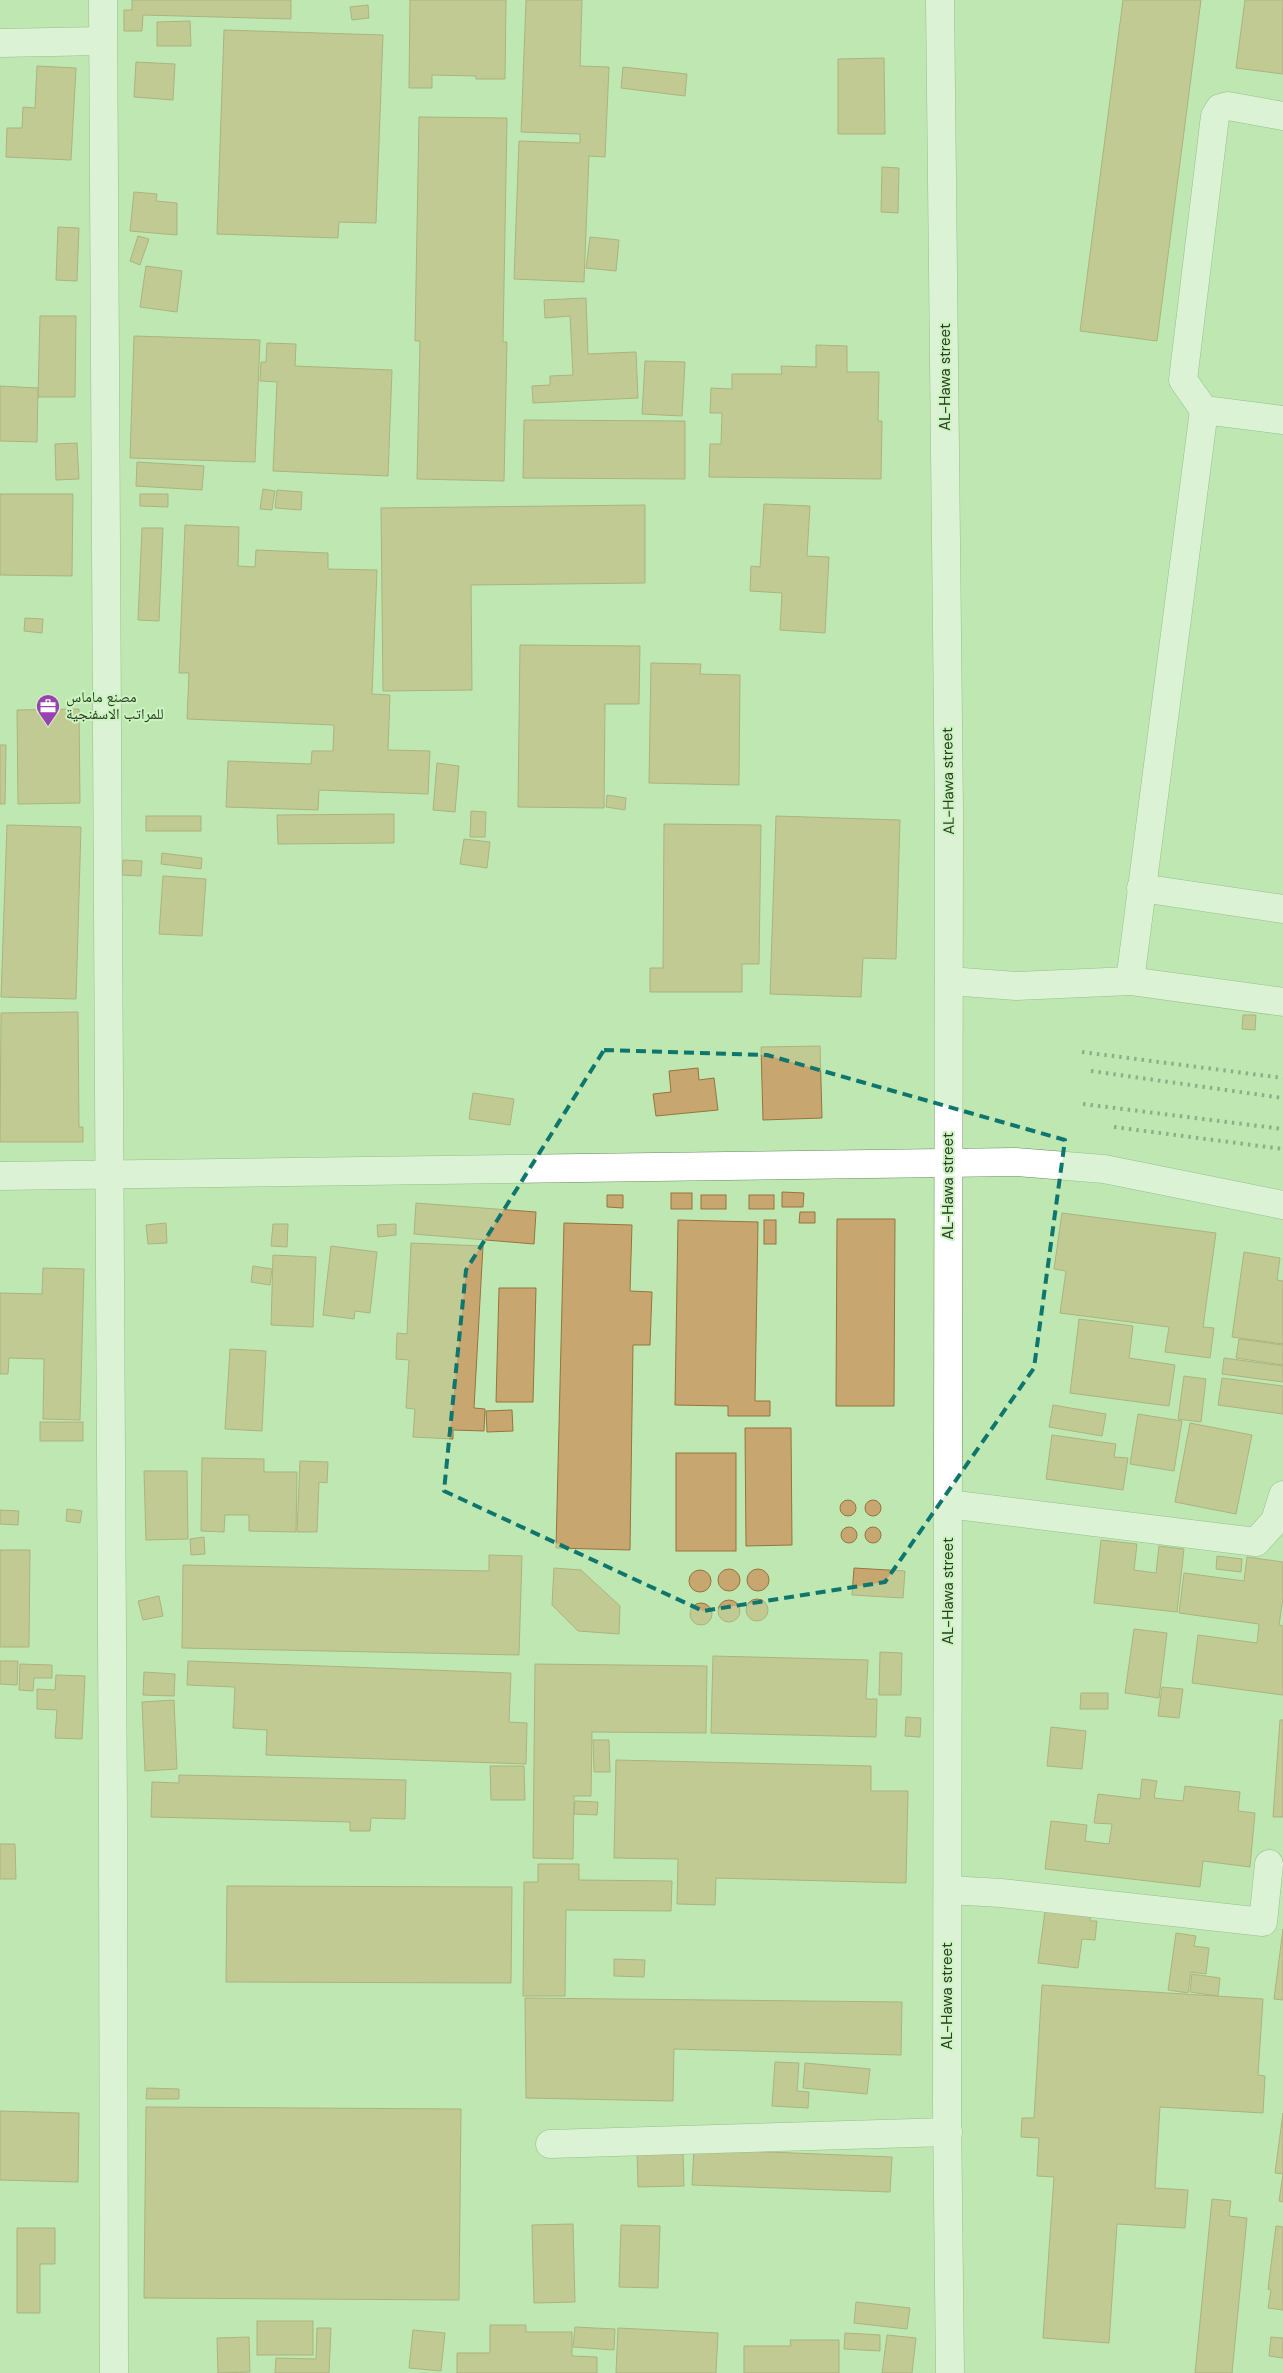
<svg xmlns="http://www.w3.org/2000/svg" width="1283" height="2373" viewBox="0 0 1283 2373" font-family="'DM Sans','Noto Naskh Arabic',sans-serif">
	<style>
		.building { fill: #c8a66f; stroke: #95753f }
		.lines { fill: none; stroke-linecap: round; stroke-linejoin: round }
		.minor-casing { stroke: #688d5d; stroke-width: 29 }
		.minor { stroke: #fff; stroke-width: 28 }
		.rail { stroke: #556c4e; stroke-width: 4; stroke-dasharray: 2.5 5; stroke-linecap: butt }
		.marked { fill: none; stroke: #0f766e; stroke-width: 4; stroke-dasharray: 10 6; stroke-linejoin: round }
		.labels { text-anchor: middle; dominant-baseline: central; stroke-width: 4; stroke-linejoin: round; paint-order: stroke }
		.street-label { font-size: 15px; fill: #2a3a26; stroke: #cbf4bf }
		.poi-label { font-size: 15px; fill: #2a3a26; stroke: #cbf4bf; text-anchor: start }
	</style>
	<rect width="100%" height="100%" fill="#bee7b2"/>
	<g class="building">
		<polygon points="132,0 291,0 291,19 143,15 142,31 124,31 124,10 132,10"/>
		<polygon points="410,0 506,0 505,79 476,79 476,76 432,75 432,88 409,88"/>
		<polygon points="526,0 582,0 580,66 609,67 605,157 589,156 584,282 514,279 519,141 580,143 580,134 521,132"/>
		<polygon points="1123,0 1201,0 1157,341 1080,331"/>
		<polygon points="1245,0 1283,0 1283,74 1236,68"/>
		<polygon points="368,5 369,18 352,20 350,7"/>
		<polygon points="190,21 191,46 157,46 157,22"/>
		<polygon points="224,30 383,35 376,223 339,222 338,238 217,234"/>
		<polygon points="884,58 885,134 838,134 838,59"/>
		<polygon points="136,62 175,64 173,100 134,97"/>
		<polygon points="37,66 76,68 71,160 6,157 7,128 22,128 23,107 35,108"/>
		<polygon points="623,67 687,74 685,96 621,88"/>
		<polygon points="419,117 507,118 503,342 507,342 504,481 417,479 420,341 415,341"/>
		<polygon points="882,167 899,168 898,213 881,212"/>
		<polygon points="134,192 157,194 156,201 177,203 177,235 130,231"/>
		<polygon points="58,227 79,228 77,281 56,280"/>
		<polygon points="138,236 149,239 140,265 130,261"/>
		<polygon points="590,237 619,240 616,271 586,268"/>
		<polygon points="146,266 182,271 177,312 140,307"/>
		<polygon points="586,298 588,354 636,352 638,398 533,403 532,386 550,385 550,376 573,375 570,316 545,318 544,300"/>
		<polygon points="40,316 76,316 75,397 38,397"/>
		<polygon points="134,336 260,340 255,462 130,458"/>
		<polygon points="267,343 296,344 295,366 392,370 388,476 273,471 277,382 260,381 261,362 266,362"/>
		<polygon points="816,345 847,346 847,372 879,372 878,421 882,421 881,479 709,477 710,444 721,444 722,413 710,413 711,388 732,389 732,374 782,374 781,366 816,367"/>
		<polygon points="645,361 685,362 682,416 642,414"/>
		<polygon points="0,386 38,388 37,442 0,441"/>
		<polygon points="524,420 685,421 685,479 523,478"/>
		<polygon points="77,443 79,479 56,480 55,444"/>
		<polygon points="137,462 204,466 202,490 136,486"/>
		<polygon points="263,489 275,491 272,510 260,509"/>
		<polygon points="277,490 302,492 301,510 275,508"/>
		<polygon points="0,494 73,494 72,576 0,575"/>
		<polygon points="140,494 168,494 168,507 140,506"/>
		<polygon points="764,504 810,506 807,556 829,557 825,633 780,630 782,593 750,591 751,566 760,567"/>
		<polygon points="645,505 645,583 471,585 472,690 383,691 381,508"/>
		<polygon points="185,525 239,527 238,566 255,567 256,550 328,553 328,569 377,570 372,694 390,695 388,750 430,751 428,794 319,790 318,810 226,807 228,761 311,764 312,751 333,751 334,725 187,719 189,673 179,673"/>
		<polygon points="142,528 163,528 159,621 138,620"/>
		<polygon points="25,618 43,619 42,633 24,631"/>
		<polygon points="520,645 640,646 639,704 605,704 604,808 518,807"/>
		<polygon points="651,663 701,664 700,674 740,675 739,785 649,783"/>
		<polygon points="79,709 80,803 18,804 17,710"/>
		<polygon points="0,745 6,745 5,804 0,804"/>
		<polygon points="437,763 459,766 455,812 433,810"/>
		<polygon points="607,795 626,798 625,810 606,807"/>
		<polygon points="471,811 486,812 485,837 470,837"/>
		<polygon points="394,814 394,843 278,844 277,815"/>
		<rect x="146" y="816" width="55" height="15"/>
		<polygon points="776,816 900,820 896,959 863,958 861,997 770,994"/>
		<polygon points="664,824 761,825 759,964 742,964 742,992 650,992 650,968 663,968"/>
		<polygon points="7,825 81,827 76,999 1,997"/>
		<polygon points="464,839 490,842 487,868 460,864"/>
		<polygon points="162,853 202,858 201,869 161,864"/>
		<polygon points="123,860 142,861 141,876 122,875"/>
		<polygon points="163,876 206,879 202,936 159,934"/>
		<polygon points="78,1012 79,1127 83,1127 83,1142 0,1142 1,1013"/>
		<polygon points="1243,1015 1256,1015 1255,1030 1242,1029"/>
		<polygon points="820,1046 822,1118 763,1120 761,1047"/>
		<polygon points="698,1068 699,1080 714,1078 718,1110 656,1116 653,1094 671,1092 669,1071"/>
		<polygon points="473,1093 514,1099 510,1125 469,1119"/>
		<polygon points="782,1192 804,1193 803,1207 782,1207"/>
		<rect x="671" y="1193" width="21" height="16"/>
		<polygon points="607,1195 623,1195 623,1208 607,1207"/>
		<rect x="701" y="1195" width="25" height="14"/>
		<rect x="749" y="1195" width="25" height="14"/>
		<polygon points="416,1203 536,1212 534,1244 414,1234"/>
		<polygon points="800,1212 815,1212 815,1223 799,1223"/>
		<polygon points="1062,1213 1216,1233 1203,1327 1214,1328 1210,1358 1165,1352 1169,1327 1060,1313 1066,1271 1054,1269"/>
		<polygon points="837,1219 895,1219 894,1406 836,1406"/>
		<polygon points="678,1220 758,1222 755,1401 770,1401 770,1416 728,1416 728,1406 675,1405"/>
		<rect x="764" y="1220" width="12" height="24"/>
		<polygon points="166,1223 167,1243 148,1244 146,1225"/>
		<polygon points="564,1223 632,1225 630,1291 652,1292 650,1345 633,1345 630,1550 556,1548"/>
		<polygon points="273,1224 288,1224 287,1247 271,1246"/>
		<polygon points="396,1224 396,1235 378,1237 377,1225"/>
		<polygon points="411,1243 483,1246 474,1408 485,1409 484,1431 453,1430 453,1439 413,1437 415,1409 406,1408 409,1360 396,1359 397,1333 407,1334"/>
		<polygon points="331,1246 377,1252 370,1313 355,1311 354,1319 323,1315"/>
		<polygon points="1244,1252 1280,1258 1277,1280 1283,1281 1283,1344 1232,1337"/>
		<polygon points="273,1255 316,1257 313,1327 271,1325"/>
		<polygon points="253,1266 272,1269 270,1285 251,1282"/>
		<polygon points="43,1268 84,1269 80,1420 43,1419 44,1359 9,1358 8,1374 0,1374 0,1293 42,1294"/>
		<polygon points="499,1288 536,1288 533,1402 496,1402"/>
		<polygon points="1079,1319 1133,1326 1129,1358 1175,1365 1169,1406 1070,1393"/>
		<polygon points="1239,1339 1283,1345 1283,1365 1236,1358"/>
		<polygon points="230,1349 266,1351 262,1431 225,1429"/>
		<polygon points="1224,1358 1283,1366 1283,1382 1222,1374"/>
		<polygon points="1184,1376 1206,1379 1201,1422 1178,1419"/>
		<polygon points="1222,1378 1283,1386 1283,1414 1218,1405"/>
		<polygon points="1053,1405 1106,1414 1102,1436 1049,1427"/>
		<polygon points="512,1410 513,1431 487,1432 486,1411"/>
		<polygon points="1138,1414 1182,1421 1174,1471 1130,1464"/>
		<rect x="40" y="1422" width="43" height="19"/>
		<polygon points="1190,1423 1252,1435 1236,1514 1175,1502"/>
		<polygon points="745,1428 791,1428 792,1545 746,1546"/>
		<polygon points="1052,1435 1116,1444 1114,1457 1128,1458 1123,1490 1046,1479"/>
		<rect x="676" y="1453" width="60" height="98"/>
		<polygon points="202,1458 264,1459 264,1472 297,1472 296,1532 249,1531 249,1515 225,1515 224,1532 201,1531"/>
		<polygon points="300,1461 328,1462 327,1483 319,1482 317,1532 297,1532"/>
		<polygon points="144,1471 187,1471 188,1539 146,1540"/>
		<circle cx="848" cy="1508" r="8"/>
		<circle cx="873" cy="1508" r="8"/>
		<polygon points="67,1509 82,1511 80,1523 66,1521"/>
		<polygon points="0,1510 19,1511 18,1525 0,1524"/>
		<circle cx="873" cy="1535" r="8"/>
		<circle cx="849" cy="1535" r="8"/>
		<polygon points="204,1537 205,1554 191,1555 190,1539"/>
		<polygon points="1101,1540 1137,1544 1134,1570 1156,1573 1159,1546 1184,1549 1177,1612 1094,1603"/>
		<polygon points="0,1550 30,1550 29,1647 0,1647"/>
		<polygon points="489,1555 522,1556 519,1655 182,1648 183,1565 489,1571"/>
		<polygon points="1217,1556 1242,1559 1241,1572 1216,1569"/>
		<polygon points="1247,1557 1283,1562 1283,1598 1279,1625 1283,1626 1283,1695 1192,1683 1198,1635 1257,1643 1259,1624 1179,1613 1184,1573 1244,1581"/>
		<polygon points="554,1568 581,1570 620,1606 619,1634 578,1631 552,1605"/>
		<polygon points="854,1568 905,1571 903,1598 852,1595"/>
		<circle cx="758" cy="1580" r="11"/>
		<circle cx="729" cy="1580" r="11"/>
		<circle cx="700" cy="1581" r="11"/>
		<polygon points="159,1596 163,1616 143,1620 138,1601"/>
		<circle cx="757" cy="1610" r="11"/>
		<circle cx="729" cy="1611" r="11"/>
		<circle cx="701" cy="1614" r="11"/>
		<polygon points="1134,1629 1167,1633 1159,1698 1125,1693"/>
		<polygon points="880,1652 902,1653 901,1695 879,1695"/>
		<polygon points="713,1656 868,1660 866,1699 877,1699 876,1737 711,1733"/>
		<polygon points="0,1661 18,1661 17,1685 0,1684"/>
		<polygon points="188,1661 511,1673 509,1722 527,1723 526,1764 266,1755 267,1730 233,1728 235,1687 187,1685"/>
		<polygon points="20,1664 52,1665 52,1678 34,1678 33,1691 19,1690"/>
		<polygon points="535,1664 707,1666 706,1733 592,1732 591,1796 574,1796 573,1859 533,1858"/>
		<polygon points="144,1672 175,1674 174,1696 143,1695"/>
		<polygon points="56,1675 85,1676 82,1739 55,1738 57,1710 37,1709 37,1689 55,1690"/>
		<polygon points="1162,1687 1183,1689 1179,1718 1158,1716"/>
		<polygon points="1081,1693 1108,1693 1108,1709 1080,1709"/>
		<polygon points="174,1700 177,1769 145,1771 142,1702"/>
		<polygon points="906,1717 921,1718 920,1737 905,1736"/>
		<polygon points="1280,1720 1283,1720 1283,1817 1273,1817"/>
		<polygon points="1051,1727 1086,1731 1082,1769 1047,1766"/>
		<polygon points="593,1740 609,1740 610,1772 594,1772"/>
		<polygon points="616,1760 871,1766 871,1791 908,1791 906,1883 716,1878 715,1905 677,1904 678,1859 614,1858"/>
		<polygon points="490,1766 524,1766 525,1800 491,1800"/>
		<polygon points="179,1775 406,1780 405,1819 371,1818 370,1831 350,1831 350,1822 151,1817 152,1782 179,1783"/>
		<polygon points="1142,1779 1157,1781 1154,1798 1183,1801 1185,1786 1240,1792 1238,1811 1255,1813 1250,1867 1203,1861 1200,1887 1045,1869 1051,1821 1087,1825 1085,1841 1109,1844 1112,1824 1094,1823 1098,1794 1140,1799"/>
		<polygon points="575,1801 598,1802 597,1815 574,1814"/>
		<polygon points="0,1844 15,1844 16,1879 0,1879"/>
		<polygon points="538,1864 579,1864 579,1880 672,1881 671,1911 566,1910 565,1996 523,1996 524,1882 538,1882"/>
		<polygon points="227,1886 512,1887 511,1983 226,1982"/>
		<polygon points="1046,1904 1091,1910 1090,1921 1097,1921 1095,1940 1082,1939 1078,1968 1038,1963"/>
		<polygon points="1283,1929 1283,2000 1274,1999"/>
		<polygon points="1176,1933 1196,1936 1194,1946 1209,1948 1206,1974 1191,1972 1188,1993 1168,1990"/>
		<polygon points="614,1959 645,1960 644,1977 614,1976"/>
		<polygon points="1192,1974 1220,1978 1218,1996 1190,1992"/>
		<polygon points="1042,1985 1263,1999 1258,2075 1265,2076 1263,2113 1160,2107 1155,2188 1188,2190 1185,2228 1117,2224 1109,2343 1043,2338 1054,2177 1037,2176 1039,2138 1021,2137 1022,2118 1034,2118"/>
		<polygon points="525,1998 902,2002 901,2055 674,2049 673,2101 526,2098"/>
		<polygon points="775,2062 799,2063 797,2091 809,2092 808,2108 772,2106"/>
		<polygon points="805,2063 870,2069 867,2094 803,2088"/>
		<polygon points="147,2088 179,2089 179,2099 146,2099"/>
		<polygon points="146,2107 461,2109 459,2300 144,2298"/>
		<polygon points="0,2111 79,2113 78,2182 0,2180"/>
		<polygon points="1283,2113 1283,2202 1279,2201 1283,2174 1275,2173"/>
		<polygon points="694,2149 892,2157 890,2192 692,2185"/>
		<polygon points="637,2151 683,2151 684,2186 638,2187"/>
		<polygon points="1212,2199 1231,2201 1229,2216 1247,2218 1232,2373 1195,2373"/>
		<polygon points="573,2224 575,2302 534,2303 532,2225"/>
		<polygon points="621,2225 660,2226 658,2288 619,2287"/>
		<polygon points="1276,2226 1283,2227 1283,2310 1268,2308 1271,2290 1268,2289"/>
		<polygon points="17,2228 55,2228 55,2264 40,2264 40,2313 17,2313"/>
		<polygon points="856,2302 910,2308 907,2329 854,2323"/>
		<rect x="257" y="2321" width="56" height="34"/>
		<polygon points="490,2325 526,2325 526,2332 572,2332 572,2356 597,2357 597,2373 457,2373 457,2353 490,2353"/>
		<polygon points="575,2327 615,2329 614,2350 573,2347"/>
		<polygon points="317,2328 331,2328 329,2373 275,2373 276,2358 316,2359"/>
		<polygon points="618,2328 718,2333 716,2373 616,2373"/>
		<polygon points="413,2330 445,2333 441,2371 409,2368"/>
		<polygon points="845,2333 880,2335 880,2351 844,2349"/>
		<polygon points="887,2335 916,2338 912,2373 882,2373"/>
		<polygon points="249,2337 250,2372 218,2373 217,2338"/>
		<polygon points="1271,2337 1283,2338 1283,2358 1269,2356"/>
		<polygon points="790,2340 839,2340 839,2373 744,2373 744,2346 791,2346"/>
	</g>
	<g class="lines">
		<g class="minor-casing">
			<g id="minor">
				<polyline points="103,0 113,1821 114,2373"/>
				<polyline points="940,0 949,812 947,2108 950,2373"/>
				<polyline points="0,43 102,41"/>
				<polyline points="1283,116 1228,106 1220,108 1215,116 1183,380 1204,410 1283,420"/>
				<polyline points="1141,888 1283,909"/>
				<polyline points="949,981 1016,986 1130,981 1283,1002"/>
				<polyline points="1130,981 1204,410"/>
				<polyline points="0,1176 1015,1162 1104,1169 1283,1205"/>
				<polyline points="948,1504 1256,1542 1275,1521 1283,1495"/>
				<polyline points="948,1890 1001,1893 1263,1922 1269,1864"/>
				<polyline points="550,2144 948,2132"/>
			</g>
		</g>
		<use href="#minor" class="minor"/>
		<g class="rail">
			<polyline points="1082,1052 1283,1078"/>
			<polyline points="1091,1071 1283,1098"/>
			<polyline points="1083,1104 1283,1129"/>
			<polyline points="1114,1127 1283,1149"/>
		</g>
	</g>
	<path d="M0 0H1283V2373H0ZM604,1050L767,1055L1065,1140L1034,1368L885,1582L703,1611L444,1491L466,1270Z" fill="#bee7b2" fill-opacity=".55" fill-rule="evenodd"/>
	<path class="marked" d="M604,1050L767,1055L1065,1140L1034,1368L885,1582L703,1611L444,1491L466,1270Z"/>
	<defs>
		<g id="office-pin" transform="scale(1.25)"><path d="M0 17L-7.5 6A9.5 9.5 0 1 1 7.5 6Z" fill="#9943b0" stroke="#cbf4bf"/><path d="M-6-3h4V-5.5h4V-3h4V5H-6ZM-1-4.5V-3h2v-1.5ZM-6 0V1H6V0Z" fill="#fff"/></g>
	</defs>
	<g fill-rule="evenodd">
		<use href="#office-pin" x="48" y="706"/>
	</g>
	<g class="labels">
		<g class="street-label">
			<text transform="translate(945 377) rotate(-90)">AL-Hawa street</text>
			<text transform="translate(948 781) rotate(-91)">AL-Hawa street</text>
			<text transform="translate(948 1186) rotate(-90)">AL-Hawa street</text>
			<text transform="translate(948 1591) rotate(-90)">AL-Hawa street</text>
			<text transform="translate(947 1996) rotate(-90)">AL-Hawa street</text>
		</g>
		<g class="poi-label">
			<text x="66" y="697">مصنع ماماس<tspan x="66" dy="17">للمراتب الاسفنجية</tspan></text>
		</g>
	</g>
</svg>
